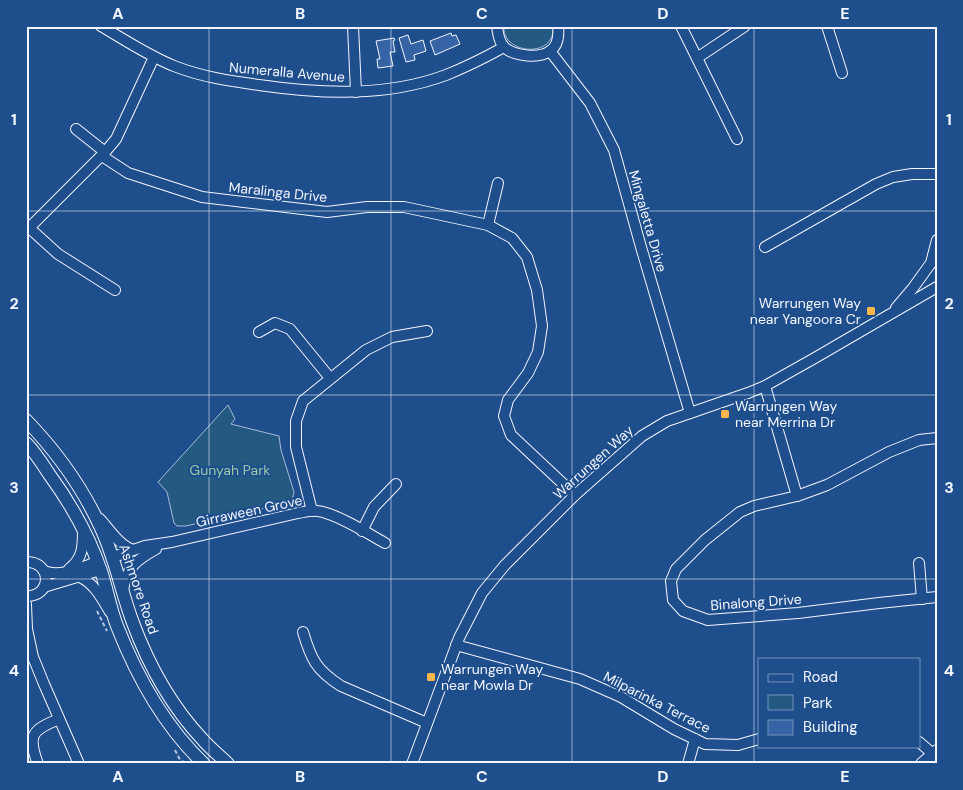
<svg xmlns="http://www.w3.org/2000/svg" width="963" height="790" viewBox="0 0 963 790" font-family="'DM Sans',sans-serif">
	<style>
		.green { fill: #245a82; stroke: #a8bbd7 }
		.building { fill: #3563a3; stroke: #f2f6ff }
		.lines { fill: none; stroke-linecap: round; stroke-linejoin: round }
		.minor-casing { stroke: #f2f6ff; stroke-width: 12 }
		.major-casing { stroke: #f2f6ff; stroke-width: 14 }
		.path { stroke: #b3c4dc; stroke-width: 2; stroke-dasharray: 4 2.5; stroke-linecap: butt }
		.minor { stroke: #1f4e8c; stroke-width: 10 }
		.major { stroke: #1f4e8c; stroke-width: 12 }
		.grid { fill: none; stroke: #f2f6ff; stroke-width: 1; stroke-opacity: 0.55 }
		.poi-dot { fill: #ffb74d; stroke: #1f4e8c; stroke-width: 2 }
		.labels { text-anchor: middle; dominant-baseline: central; stroke-width: 4; stroke-linejoin: round; paint-order: stroke }
		.street-label { font-size: 14px; fill: #f2f6ff; stroke: #1f4e8c }
		.poi-label { font-size: 14px; fill: #f2f6ff; stroke: #1f4e8c; text-anchor: start }
		.park-label { font-size: 14px; fill: #97c8a6; stroke: #1f4e8c }
		.neatline { fill: none; stroke: #f2f6ff; stroke-width: 2 }
		.grid-label { font-size: 16px; text-anchor: middle; font-weight: bold; fill: #f2f6ff }
	</style>
	<rect width="100%" height="100%" fill="#1f4e8c"/>
	<g class="green">
		<path d="M504,26H553C556,60 501,54 504,26Z"/>
		<path d="M228,405L235,419L231,424L279,436L281,450L294,492C293,498 292,500 287,503L186,526H177L174,523L167,492L158,482Z"/>
	</g>
	<g class="building">
		<polygon points="451,33 452,36 456,35 460,44 435,55 430,41"/>
		<polygon points="408,35 411,44 423,40 426,51 414,55 415,60 406,62 399,38"/>
		<polygon points="394,38 395,40 393,41 395,52 390,52 393,66 378,68 377,59 380,59 376,41"/>
	</g>
	<g class="lines">
		<g class="minor-casing">
			<g id="minor">
				<path d="M101,26C125,40 149,56 174,66C202,77 230,81 259,85C321,94 387,97 446,75C466,67 486,57 504,47"/>
				<polyline points="353,26 356,92"/>
				<path d="M497,26C498,34 499,42 505,48C515,56 539,59 550,51C558,46 559,35 558,26"/>
				<polyline points="681,26 684,32 737,139"/>
				<polyline points="827,26 842,73"/>
				<polyline points="550,51 590,103 614,150 641,247 690,413"/>
				<polyline points="697,58 745,26"/>
				<polyline points="76,129 105,152"/>
				<polyline points="102,156 128,173 202,197 327,212 367,207 404,207 488,225 512,238 527,257 537,290 542,326 538,352 528,373 508,400 504,416 511,435 575,495"/>
				<polyline points="26,225 58,254 115,290"/>
				<polyline points="488,225 498,183"/>
				<polyline points="29,228 105,152 116,139 154,57"/>
				<polyline points="765,247 876,184 893,177 912,174 937,174"/>
				<polyline points="896,308 913,288 931,263 937,240"/>
				<polyline points="259,332 275,323 290,329 330,378"/>
				<polyline points="765,386 797,496"/>
				<polyline points="937,438 919,440 889,452 827,485 797,496 754,506 740,512 705,540 676,569 671,581 673,600 683,611 708,620 798,613 879,603 937,597"/>
				<polyline points="312,511 296,447 296,421 303,401 366,350 392,337 427,331"/>
				<path d="M100,519C110,530 119,545 133,550"/>
				<polyline points="362,531 374,507 396,484"/>
				<path d="M113,557L145,546L172,542L298,513C304,512 311,510 317,511C334,512 369,534 385,543"/>
				<path d="M26,562C52,561 53,597 26,596"/>
				<polyline points="919,563 922,599"/>
				<path d="M69,569C83,558 83,547 83,529"/>
				<path d="M44,571C60,578 82,567 97,562"/>
				<path d="M80,577C95,584 102,599 110,612"/>
				<polyline points="44,587 100,570"/>
				<path d="M123,590C127,567 136,560 156,549"/>
				<polyline points="26,604 27,629 33,657 44,684 79,764"/>
				<path d="M303,632C311,659 316,670 341,686L427,723"/>
				<polyline points="456,645 580,679 621,697 674,729 705,744 738,745 759,739"/>
				<polyline points="919,742 933,754"/>
				<path d="M38,764C27,735 32,730 59,719"/>
				<polyline points="412,764 459,638 482,593 505,565 575,495 642,436 667,421 748,393 765,386 813,359 937,287"/>
				<polyline points="688,764 695,739"/>
			</g>
		</g>
		<g class="major-casing">
			<g id="major">
				<path d="M26,420C56,451 82,487 100,526C115,557 121,591 133,623C149,666 172,707 203,740C211,749 220,756 228,764"/>
				<path d="M26,443C35,452 42,463 49,474C71,504 89,536 101,571C107,589 110,608 117,626C137,677 164,726 204,764"/>
				<polyline points="922,764 937,751"/>
			</g>
		</g>
		<g class="path">
			<polyline points="97,611 107,631"/>
			<polyline points="175,750 179,758 186,764"/>
		</g>
		<use href="#minor" class="minor"/>
		<use href="#major" class="major"/>
	</g>
	<path class="grid" d="M209,26V764M391,26V764M572,26V764M754,26V764M26,211H937M26,395H937M26,579H937"/>
	<g class="poi-dot">
		<rect x="866" y="306" width="10" height="10" rx="2.5"/>
		<rect x="720" y="409" width="10" height="10" rx="2.5"/>
		<rect x="426" y="672" width="10" height="10" rx="2.5"/>
	</g>
	<g class="labels">
		<g class="street-label">
			<text transform="translate(287 72) rotate(5)">Numeralla Avenue</text>
			<text transform="translate(278 192) rotate(6)">Maralinga Drive</text>
			<text transform="translate(648 221) rotate(74)">Mingaletta Drive</text>
			<text transform="translate(593 462) rotate(-42)">Warrungen Way</text>
			<text transform="translate(249 511) rotate(-12)">Girraween Grove</text>
			<text transform="translate(139 589) rotate(71)">Ashmore Road</text>
			<text transform="translate(756 602) rotate(-4)">Binalong Drive</text>
			<text transform="translate(657 702) rotate(27)">Milparinka Terrace</text>
		</g>
		<g class="poi-label">
			<text x="861" y="303" text-anchor="end">Warrungen Way<tspan x="861" dy="16">near Yangoora Cr</tspan></text>
			<text x="735" y="406">Warrungen Way<tspan x="735" dy="16">near Merrina Dr</tspan></text>
			<text x="441" y="669">Warrungen Way<tspan x="441" dy="16">near Mowla Dr</tspan></text>
		</g>
		<g class="park-label">
			<text x="230" y="470">Gunyah Park</text>
		</g>
	</g>
	<rect width="963" height="790" fill="none" stroke="#1f4e8c" stroke-width="55"/>
	<rect x="758" y="658" width="162" height="90" fill="#1f4e8c" stroke="#7391ba"/>
	<rect x="768" y="674" width="25" height="8" fill="#1f4e8c" stroke="#7391ba"/>
	<text x="803" y="682" font-size="15" fill="#f2f6ff">Road</text>
	<rect x="768" y="695" width="25" height="15" fill="#245a82" stroke="#7391ba"/>
	<text x="803" y="708" font-size="15" fill="#f2f6ff">Park</text>
	<rect x="768" y="720" width="25" height="15" fill="#3563a3" stroke="#7391ba"/>
	<text x="803" y="732" font-size="15" fill="#f2f6ff">Building</text>
	<rect x="28" y="28" width="908" height="734" class="neatline"/>
	<g class="grid-label">
		<text x="118" y="19">A</text>
		<text x="300" y="19">B</text>
		<text x="482" y="19">C</text>
		<text x="663" y="19">D</text>
		<text x="845" y="19">E</text>
		<text x="14" y="125">1</text>
		<text x="949" y="125">1</text>
		<text x="14" y="309">2</text>
		<text x="949" y="309">2</text>
		<text x="14" y="493">3</text>
		<text x="949" y="493">3</text>
		<text x="14" y="676">4</text>
		<text x="949" y="676">4</text>
		<text x="118" y="782">A</text>
		<text x="300" y="782">B</text>
		<text x="482" y="782">C</text>
		<text x="663" y="782">D</text>
		<text x="845" y="782">E</text>
	</g>
</svg>
